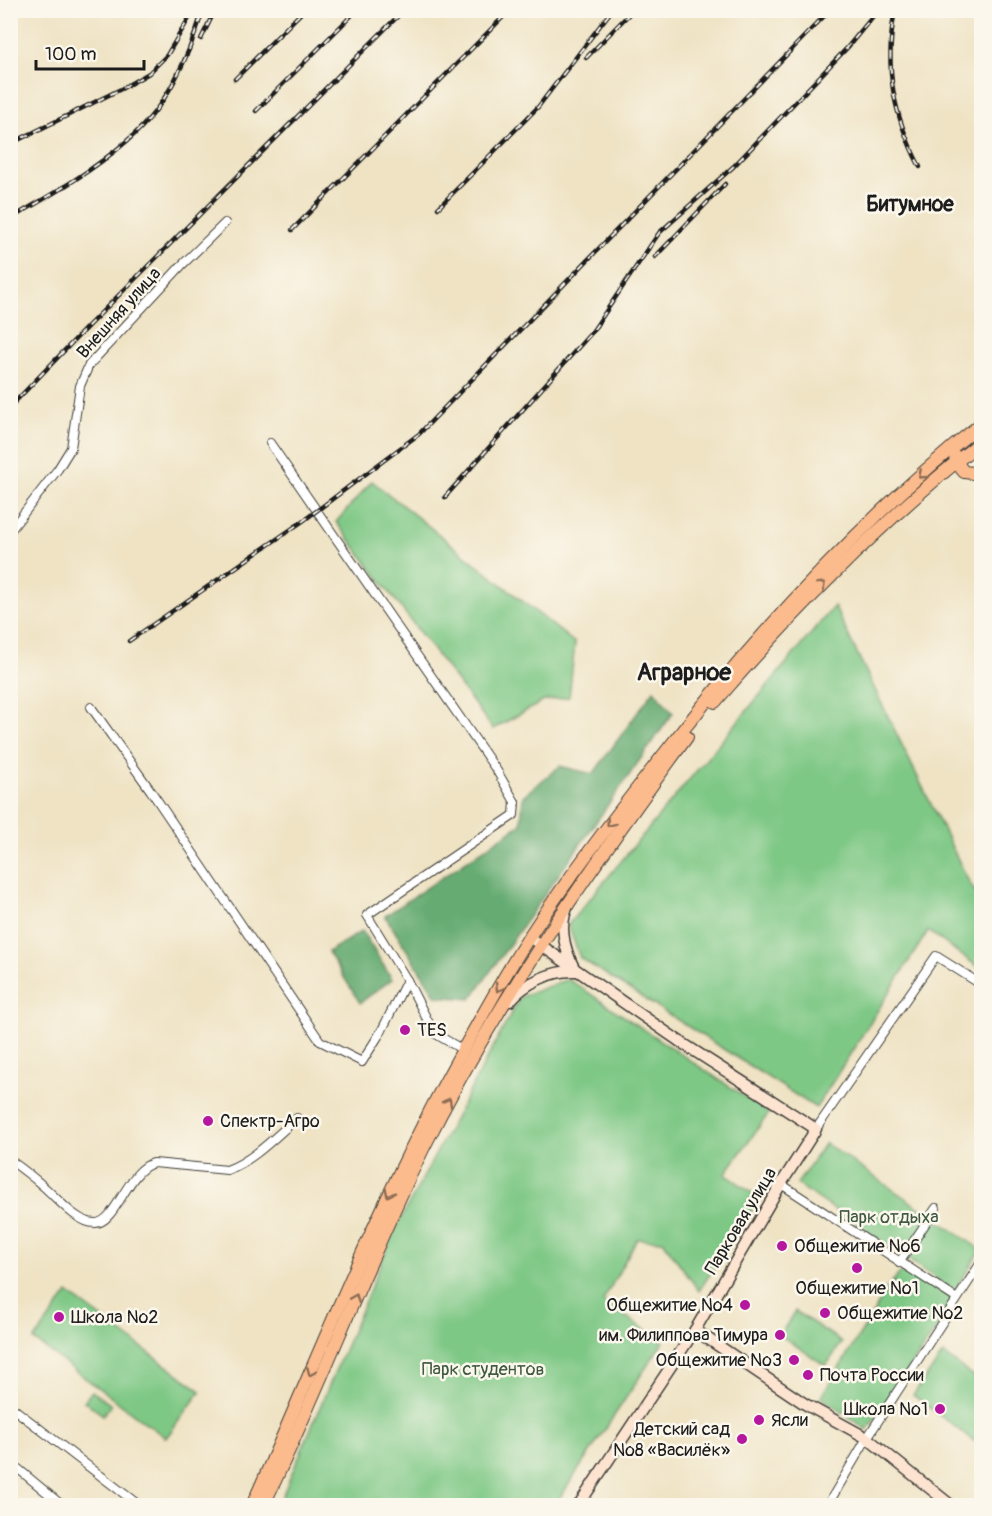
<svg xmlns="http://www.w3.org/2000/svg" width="992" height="1516" viewBox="0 0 992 1516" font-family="Pangolin,sans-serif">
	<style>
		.green { fill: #7ec885; stroke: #4d7250; stroke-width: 1.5 }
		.forest { fill: #66ac72; stroke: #416447; stroke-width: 1.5 }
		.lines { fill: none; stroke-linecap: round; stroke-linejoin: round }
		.street-casing { stroke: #3c3a35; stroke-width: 10 }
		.secondary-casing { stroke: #3c3a35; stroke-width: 13 }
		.primary-casing { stroke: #3c3a35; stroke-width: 14 }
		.street { stroke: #fff; stroke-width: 8 }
		.secondary { stroke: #fde4d1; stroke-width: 10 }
		.primary { stroke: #fbbb8d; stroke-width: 12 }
		.rail-casing { stroke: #1c1c1c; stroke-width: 4.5 }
		.rail { stroke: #fbf7ec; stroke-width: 2; stroke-dasharray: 7; stroke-linecap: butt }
		.oneway { stroke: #8c6c54 }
		.poi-dot { fill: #b5179e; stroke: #fbf7ec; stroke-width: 2 }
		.labels { text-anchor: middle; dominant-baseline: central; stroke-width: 5; stroke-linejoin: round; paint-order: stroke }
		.street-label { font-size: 18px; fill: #1c1c1c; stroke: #fbf7ec }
		.poi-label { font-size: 18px; fill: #1c1c1c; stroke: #fbf7ec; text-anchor: start }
		.park-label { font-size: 18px; fill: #3e5841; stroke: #fbf7ec }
		.quarter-label { font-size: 21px; font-weight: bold; fill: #1c1c1c; stroke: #fbf7ec }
		.district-label { font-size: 24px; font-weight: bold; fill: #1c1c1c; stroke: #fbf7ec }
	</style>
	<rect width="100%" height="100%" fill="#fbf7ec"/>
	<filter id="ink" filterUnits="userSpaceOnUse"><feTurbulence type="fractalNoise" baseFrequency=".0167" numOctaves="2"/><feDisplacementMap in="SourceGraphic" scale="12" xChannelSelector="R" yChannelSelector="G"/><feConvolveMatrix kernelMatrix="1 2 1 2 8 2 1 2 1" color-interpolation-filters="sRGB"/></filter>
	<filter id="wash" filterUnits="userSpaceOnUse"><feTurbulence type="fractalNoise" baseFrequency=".008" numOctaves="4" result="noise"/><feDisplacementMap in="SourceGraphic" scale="24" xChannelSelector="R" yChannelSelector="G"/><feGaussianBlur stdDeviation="1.35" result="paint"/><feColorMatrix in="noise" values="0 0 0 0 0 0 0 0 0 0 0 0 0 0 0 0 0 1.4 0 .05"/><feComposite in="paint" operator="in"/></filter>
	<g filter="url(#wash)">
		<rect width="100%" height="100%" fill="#efe3c4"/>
		<g class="green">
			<polygon points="372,481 575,643 569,697 544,701 493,729 336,522"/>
			<polygon points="834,606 970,884 981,899 981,969 928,931 816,1108 580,958 568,925"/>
			<polygon points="568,979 769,1113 725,1174 760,1198 699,1291 663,1241 637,1239 603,1301 663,1342 555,1505 278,1506 395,1230 520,997"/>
			<polygon points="825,1143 981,1250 954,1291 797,1184"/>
			<polygon points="904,1272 957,1299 867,1430 821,1397 874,1312 887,1288 900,1273"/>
			<polygon points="68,1293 201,1391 166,1438 34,1340"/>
			<polygon points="795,1311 842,1342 826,1366 780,1335"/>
			<polygon points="943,1354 981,1382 981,1434 975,1442 913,1395"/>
			<polygon points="92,1391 111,1405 103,1415 84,1401"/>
		</g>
		<g class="forest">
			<polygon points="654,690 673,713 471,999 436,996 385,916 521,824 523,796 560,766 593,774"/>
			<polygon points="362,931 392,979 360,1003 328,952"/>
		</g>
	</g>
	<g filter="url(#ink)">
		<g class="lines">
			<g class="street-casing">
				<g id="street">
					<polyline points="979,10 982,14"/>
					<polyline points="270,443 497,771 515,802 514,815 367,915 407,980 434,1033 463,1050"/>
					<polyline points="10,531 58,469 71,448 80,386 89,365 181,266 225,223"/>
					<polyline points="91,707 151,791 320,1041 362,1062 382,1030 407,980"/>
					<polyline points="816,1129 936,956 982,985"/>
					<path d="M10,1160C21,1168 33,1177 43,1186C56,1197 77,1223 95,1223C116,1224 128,1168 154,1163L227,1170C254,1160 276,1136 297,1118"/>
					<polyline points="781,1184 957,1299"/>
					<polyline points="899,1263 936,1208"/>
					<polyline points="10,1406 140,1506"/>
					<polyline points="10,1462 63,1506"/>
					<polyline points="827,1506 867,1438 982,1261"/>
				</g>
			</g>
			<g class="secondary-casing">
				<g id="secondary">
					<path d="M567,908C559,927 565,950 574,968"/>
					<polyline points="529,937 679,1041 816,1129 781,1184 695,1330 578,1506"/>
					<path d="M510,1001C524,983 553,970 576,971"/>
					<polyline points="695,1330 805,1404 867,1438 952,1506"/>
				</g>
			</g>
			<g class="primary-casing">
				<g id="primary">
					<polyline points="955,456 956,462 964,472 973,473 982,468"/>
					<path d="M715,702C796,608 884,519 982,441"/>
					<path d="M252,1506C321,1352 381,1195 464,1048C491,1000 518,951 550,906C584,857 620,810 657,763C753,639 859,521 982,423"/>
					<path d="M263,1506C320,1388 365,1266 423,1149C496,1002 590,869 687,737"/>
				</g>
			</g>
			<use href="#street" class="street"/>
			<use href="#secondary" class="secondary"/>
			<use href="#primary" class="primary"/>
			<g class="rail-casing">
				<g id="rail">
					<path d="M895,10C884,68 893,115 920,167"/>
					<polyline points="201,39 215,10"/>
					<polyline points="586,58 633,10"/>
					<polyline points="235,79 304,10"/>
					<polyline points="256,111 357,10"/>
					<polyline points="10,144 121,89 149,73 167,55 194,10"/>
					<polyline points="438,208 538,107 612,10"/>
					<path d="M10,219C51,195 93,171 128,140C167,107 188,58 203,10"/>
					<polyline points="292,230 510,10"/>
					<polyline points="655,257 725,184"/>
					<polyline points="10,407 89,325 404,10"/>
					<polyline points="445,497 592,332 659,233 734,166 847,48 878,10"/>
					<polyline points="129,641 303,521 419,434 830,10"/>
				</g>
			</g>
			<use href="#rail" class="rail"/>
		</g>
		<defs><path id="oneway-chevron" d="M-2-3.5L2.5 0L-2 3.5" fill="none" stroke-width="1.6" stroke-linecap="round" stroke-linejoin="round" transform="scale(1.5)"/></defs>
		<g class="oneway">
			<use href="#oneway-chevron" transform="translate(922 475) rotate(138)"/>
			<use href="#oneway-chevron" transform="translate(822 585) rotate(-45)"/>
			<use href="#oneway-chevron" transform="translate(610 823) rotate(128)"/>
			<use href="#oneway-chevron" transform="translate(499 988) rotate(121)"/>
			<use href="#oneway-chevron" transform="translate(448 1102) rotate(-62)"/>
			<use href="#oneway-chevron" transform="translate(389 1193) rotate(116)"/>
			<use href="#oneway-chevron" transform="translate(355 1298) rotate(-67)"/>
			<use href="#oneway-chevron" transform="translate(311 1372) rotate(113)"/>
		</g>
	</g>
	<g class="poi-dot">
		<circle cx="405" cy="1030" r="6"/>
		<circle cx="208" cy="1121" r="6"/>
		<circle cx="782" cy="1246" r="6"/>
		<circle cx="857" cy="1268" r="6"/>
		<circle cx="745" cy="1305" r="6"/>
		<circle cx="825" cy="1313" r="6"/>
		<circle cx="59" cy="1317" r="6"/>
		<circle cx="780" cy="1335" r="6"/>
		<circle cx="794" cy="1360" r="6"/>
		<circle cx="808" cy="1375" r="6"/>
		<circle cx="940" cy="1409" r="6"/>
		<circle cx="759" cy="1420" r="6"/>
		<circle cx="742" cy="1439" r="6"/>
	</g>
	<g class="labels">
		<g class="street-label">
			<text transform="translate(119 313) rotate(-48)">Внешняя улица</text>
			<text transform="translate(741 1221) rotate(-59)">Парковая улица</text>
		</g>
		<g class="poi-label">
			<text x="417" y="1030">TES</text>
			<text x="220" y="1121">Спектр-Агро</text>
			<text x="794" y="1246">Общежитие №6</text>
			<text x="857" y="1288" text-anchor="middle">Общежитие №1</text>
			<text x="733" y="1305" text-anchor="end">Общежитие №4</text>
			<text x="837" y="1313">Общежитие №2</text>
			<text x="71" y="1317">Школа №2</text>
			<text x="768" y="1335" text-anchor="end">им. Филиппова Тимура</text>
			<text x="782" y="1360" text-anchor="end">Общежитие №3</text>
			<text x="820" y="1375">Почта России</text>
			<text x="928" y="1409" text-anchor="end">Школа №1</text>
			<text x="771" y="1420">Ясли</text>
			<text x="730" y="1429" text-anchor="end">Детский сад<tspan x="730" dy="21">№8 «Василёк»</tspan></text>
		</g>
		<g class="park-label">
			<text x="889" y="1217">Парк отдыха</text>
			<text x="483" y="1369">Парк студентов</text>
		</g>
		<g class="quarter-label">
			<text x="910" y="204">Битумное</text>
		</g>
		<g class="district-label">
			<text x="684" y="672">Аграрное</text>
		</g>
	</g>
	<rect width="992" height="1516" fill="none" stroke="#fbf7ec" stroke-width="36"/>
	<path d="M36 60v9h108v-9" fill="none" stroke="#1c1c1c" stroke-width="3"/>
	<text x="45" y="60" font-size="18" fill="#1c1c1c" stroke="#fbf7ec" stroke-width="4.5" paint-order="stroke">100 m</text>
</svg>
